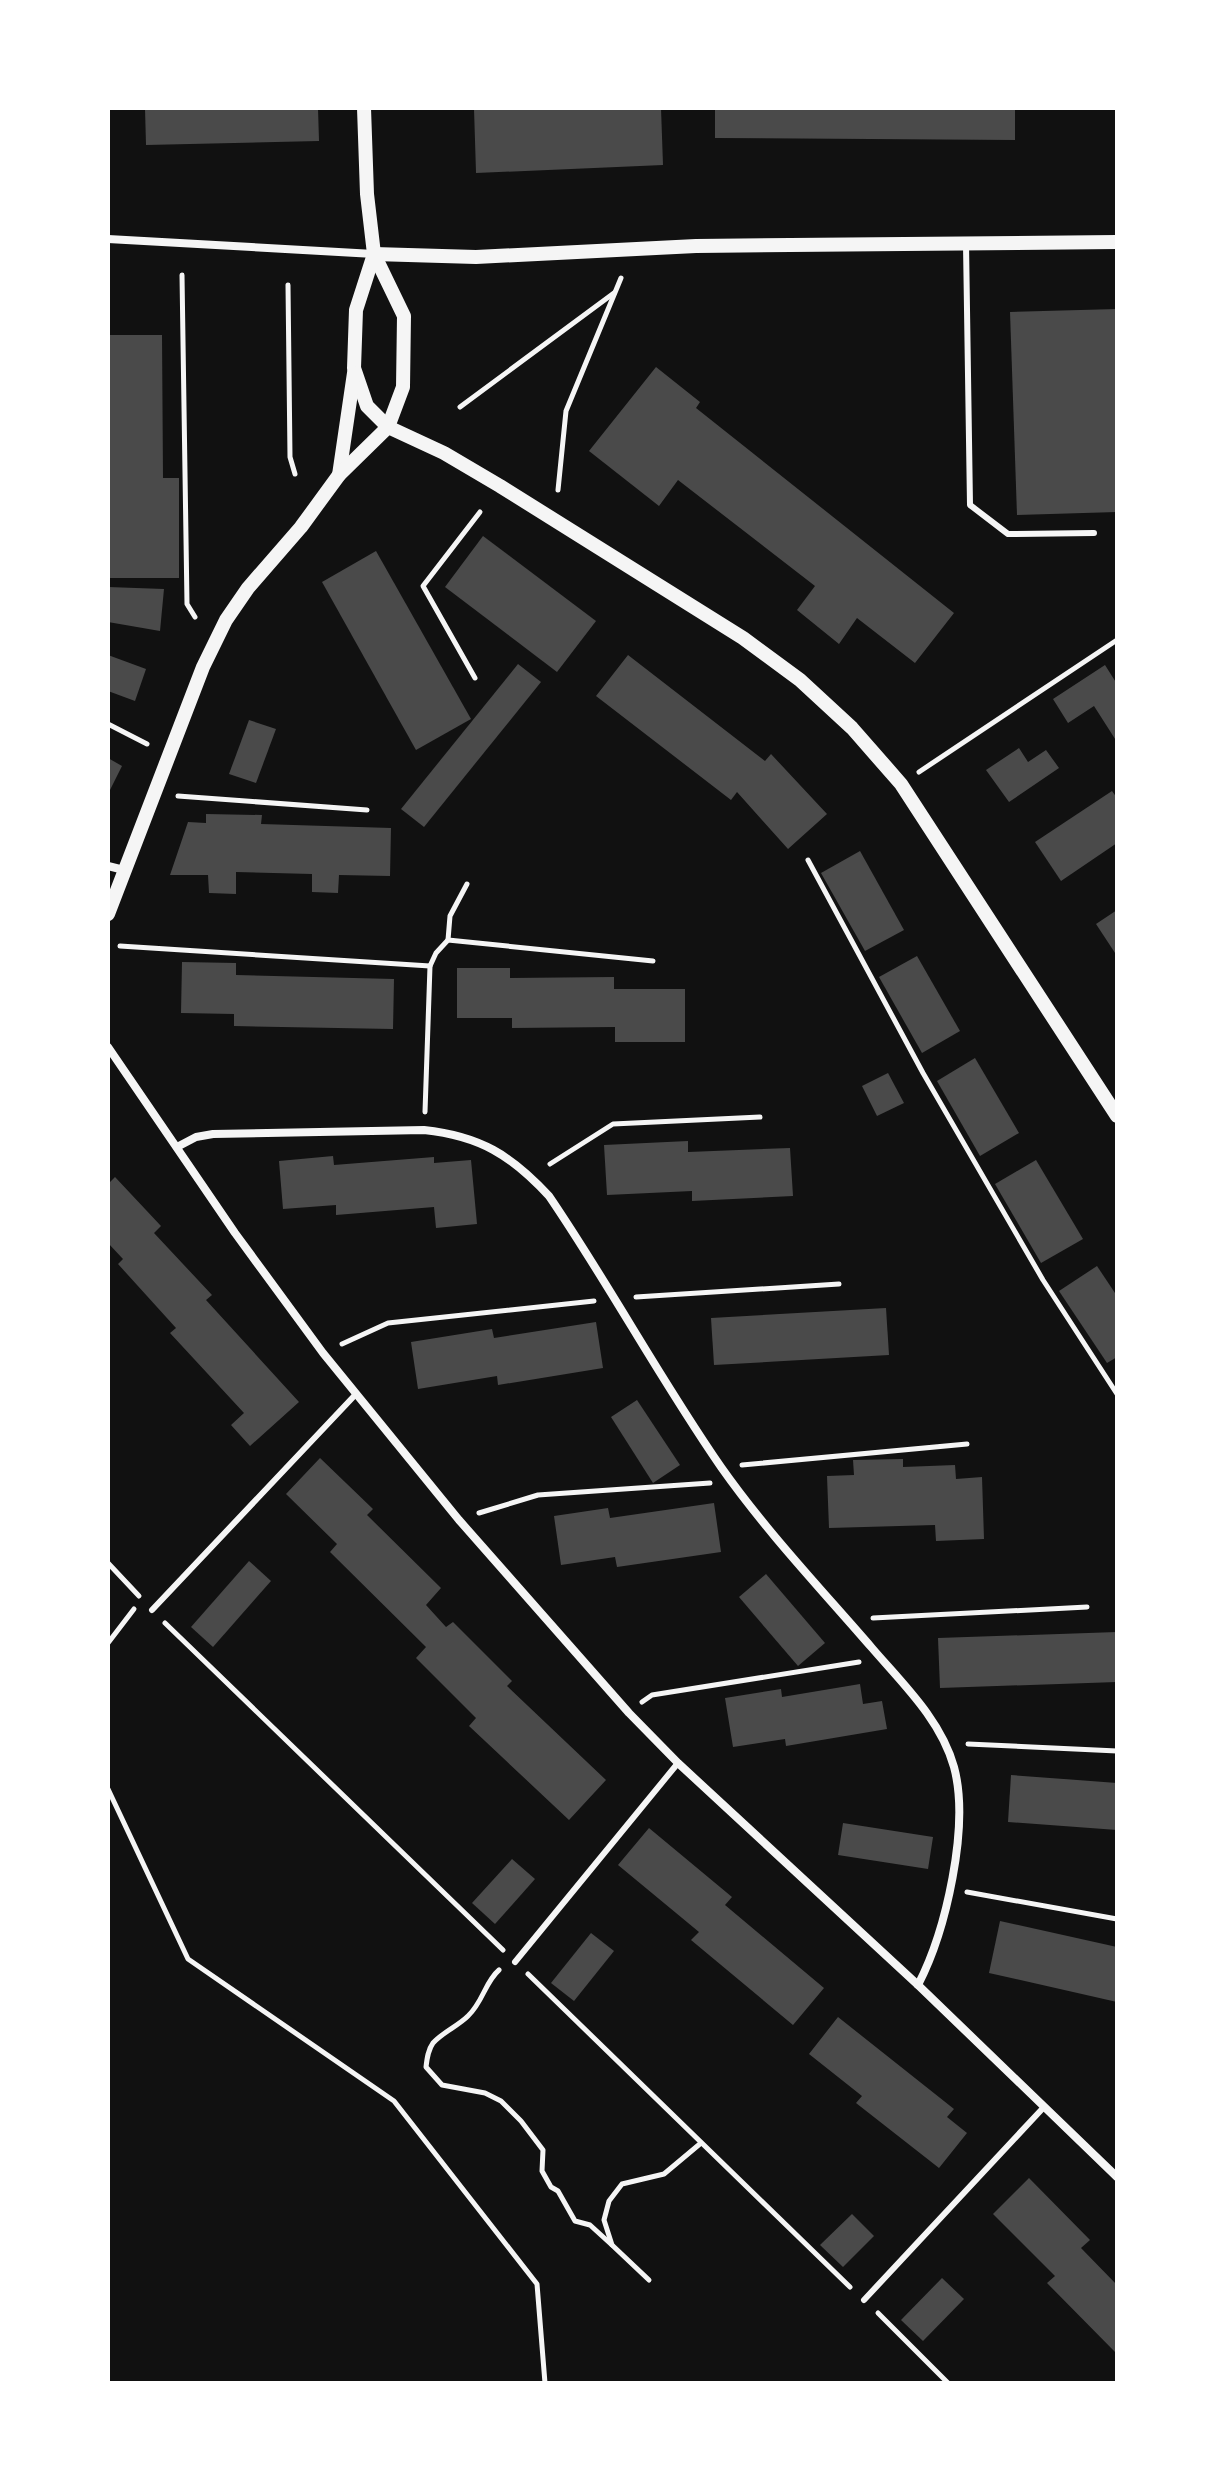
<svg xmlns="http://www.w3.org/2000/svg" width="1225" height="2491" viewBox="0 0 1225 2491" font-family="'Titillium Web',sans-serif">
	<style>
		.building { fill: #4a4a4a }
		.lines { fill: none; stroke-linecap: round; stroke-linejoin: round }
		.path { stroke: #f5f5f5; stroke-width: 5 }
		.service { stroke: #f5f5f5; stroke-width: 6 }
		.minor { stroke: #f5f5f5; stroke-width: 8 }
		.tertiary { stroke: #f5f5f5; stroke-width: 14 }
	</style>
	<rect width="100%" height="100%" fill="#111"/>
	<g class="building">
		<polygon points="145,108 318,108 319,141 146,145"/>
		<polygon points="474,108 661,108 663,165 476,173"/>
		<polygon points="715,108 1015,108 1015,140 715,138"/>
		<polygon points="1117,309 1117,512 1017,515 1010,312"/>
		<polygon points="108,335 162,335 163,478 179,478 179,578 108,578"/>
		<polygon points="656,367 700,402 696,408 954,613 915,663 857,618 839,644 797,610 815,586 678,480 659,506 589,451"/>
		<polygon points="483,536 596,621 557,672 445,587"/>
		<polygon points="376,551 471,719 416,750 322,582"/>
		<polygon points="108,587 164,589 160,631 108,622"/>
		<polygon points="108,655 146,669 135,701 108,691"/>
		<polygon points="628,655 765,761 771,754 827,814 788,849 737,792 731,800 596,696"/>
		<polygon points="518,664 541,682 424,827 401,809"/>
		<polygon points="1105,665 1117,684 1117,742 1094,706 1068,723 1053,699"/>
		<polygon points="249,720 276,729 256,783 229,774"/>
		<polygon points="1019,748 1028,762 1046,750 1059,768 1009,802 986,770"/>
		<polygon points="108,758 122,766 108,794"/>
		<polygon points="1112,791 1117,798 1117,843 1061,881 1035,842"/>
		<polygon points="206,814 262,815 261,824 391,828 390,876 339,875 338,893 312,892 312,874 236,872 236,894 209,893 208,875 170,875 188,822 206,823"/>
		<polygon points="860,851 904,930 865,951 821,873"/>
		<polygon points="1117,910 1117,956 1096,924"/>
		<polygon points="917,956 960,1031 922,1053 879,977"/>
		<polygon points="182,962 236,963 236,975 394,979 393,1029 234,1026 234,1014 181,1013"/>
		<polygon points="457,968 510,968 510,978 614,977 614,989 685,989 685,1042 615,1042 615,1027 512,1028 512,1018 457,1018"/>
		<polygon points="975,1058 1019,1133 980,1156 937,1081"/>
		<polygon points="888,1073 904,1103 877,1116 862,1086"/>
		<polygon points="688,1141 688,1152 790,1148 793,1196 692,1201 692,1191 607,1195 604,1145"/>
		<polygon points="333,1156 334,1165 434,1157 434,1163 471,1160 477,1224 436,1228 434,1207 336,1215 336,1205 283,1209 279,1161"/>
		<polygon points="1036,1160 1083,1239 1041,1263 995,1184"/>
		<polygon points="115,1177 161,1226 154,1233 212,1295 206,1300 299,1402 250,1446 231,1425 244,1413 170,1333 176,1328 118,1264 123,1259 108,1243 108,1184"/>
		<polygon points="1097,1266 1117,1296 1117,1357 1107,1363 1059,1291"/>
		<polygon points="886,1308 889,1355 714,1365 711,1318"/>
		<polygon points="596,1322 603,1368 498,1385 497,1376 418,1389 411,1342 492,1329 494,1338"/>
		<polygon points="637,1400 680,1465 653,1483 611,1417"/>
		<polygon points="320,1458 373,1509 367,1515 441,1588 426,1605 446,1627 453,1622 512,1681 507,1686 606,1780 569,1820 469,1726 476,1718 416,1658 426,1647 330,1552 337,1544 286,1494"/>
		<polygon points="903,1459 903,1467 955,1465 956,1479 982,1477 984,1539 936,1541 935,1525 829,1528 827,1476 854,1475 853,1460"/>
		<polygon points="714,1503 721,1552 617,1567 615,1557 561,1565 554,1516 608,1508 610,1518"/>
		<polygon points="249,1561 271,1581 213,1647 191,1627"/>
		<polygon points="766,1574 825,1643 798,1666 739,1597"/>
		<polygon points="1117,1632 1117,1682 940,1688 938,1638"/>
		<polygon points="860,1684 863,1704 882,1701 887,1729 786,1746 785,1739 733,1747 725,1698 781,1689 782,1697"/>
		<polygon points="1011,1775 1117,1783 1117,1830 1008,1822"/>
		<polygon points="843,1823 933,1837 928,1869 838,1855"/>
		<polygon points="649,1828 732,1897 725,1905 824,1988 793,2025 691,1940 699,1932 618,1865"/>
		<polygon points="512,1859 535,1879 495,1924 472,1903"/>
		<polygon points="1000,1921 1117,1947 1117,2002 989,1973"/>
		<polygon points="591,1933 614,1951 574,2001 551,1983"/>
		<polygon points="838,2017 954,2109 947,2117 967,2133 939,2168 856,2103 862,2096 809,2054"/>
		<polygon points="1029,2178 1090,2240 1081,2248 1117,2285 1117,2354 1047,2283 1055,2276 993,2214"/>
		<polygon points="852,2214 874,2236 843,2267 820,2245"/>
		<polygon points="942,2278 964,2299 923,2341 901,2320"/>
	</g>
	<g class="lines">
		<g class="path">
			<polyline points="182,275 187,604 195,617"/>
			<polyline points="288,285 290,457 295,474"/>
			<polyline points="460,407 614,293"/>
			<polyline points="558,490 566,411 621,278"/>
			<polyline points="475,678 423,586 480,512"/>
			<polyline points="108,724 147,744"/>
			<polyline points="919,772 1117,640"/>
			<polyline points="178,796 367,810"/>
			<polyline points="808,860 923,1073 1043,1280 1117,1394"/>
			<polyline points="448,940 450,916 467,884"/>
			<polyline points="120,946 430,966 436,953 448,940 653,961"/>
			<polyline points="425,1112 430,966"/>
			<polyline points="550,1164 613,1124 760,1117"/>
			<polyline points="636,1297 839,1284"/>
			<polyline points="342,1344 388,1323 594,1301"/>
			<polyline points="742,1465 967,1444"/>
			<polyline points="479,1513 538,1495 710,1483"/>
			<polyline points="108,1563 139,1596"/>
			<polyline points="873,1618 1087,1607"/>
			<polyline points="165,1623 503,1950"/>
			<polyline points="108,1643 134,1609"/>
			<polyline points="642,1702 652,1695 859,1662"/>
			<polyline points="968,1744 1117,1751"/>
			<polyline points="108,1789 188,1959 394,2101 537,2284 545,2383"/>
			<polyline points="967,1892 1117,1919"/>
			<path d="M499,1970C485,1982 483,2002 468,2016C458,2026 443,2032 433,2043C428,2050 427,2058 426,2067L442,2085L485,2093L501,2101L521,2121L543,2150L542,2171L551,2187L558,2191L575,2221L590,2225L612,2245"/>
			<polyline points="528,1974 850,2287"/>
			<polyline points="649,2280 612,2245 604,2220 609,2201 622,2184 664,2174 701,2143"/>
			<polyline points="878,2313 948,2383"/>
		</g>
		<g class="service">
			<polyline points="966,244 970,505 1008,534 1094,533"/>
			<polyline points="152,1610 356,1394"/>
			<polyline points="515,1962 678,1763"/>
			<polyline points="864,2300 1044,2107"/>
		</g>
		<g class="minor">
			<polyline points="108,239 374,254"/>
			<polyline points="108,866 124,870"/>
			<polyline points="108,1047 235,1233 323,1353 459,1520 629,1713 678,1763 918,1985 1117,2177"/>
			<path d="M177,1147L196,1137L213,1134L424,1130C480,1136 511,1155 549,1196C609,1284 660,1379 721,1467C766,1531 821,1589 872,1648C903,1684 941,1720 954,1767C970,1826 946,1931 918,1985"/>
		</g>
		<g class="tertiary">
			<polyline points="374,254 356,310 354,368 367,406 388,427 444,453 500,486 743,638 800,680 852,728 901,784 1117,1116"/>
			<polyline points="374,254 476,257 696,246 1117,242"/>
			<polyline points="339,475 354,373"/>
			<polyline points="108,914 203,667 226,620 248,588 301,527 339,475 388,427 403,387 404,316 374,254 367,194 364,108"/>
		</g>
	</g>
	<rect width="1225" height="2491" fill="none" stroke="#ffffff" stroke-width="220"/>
</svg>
